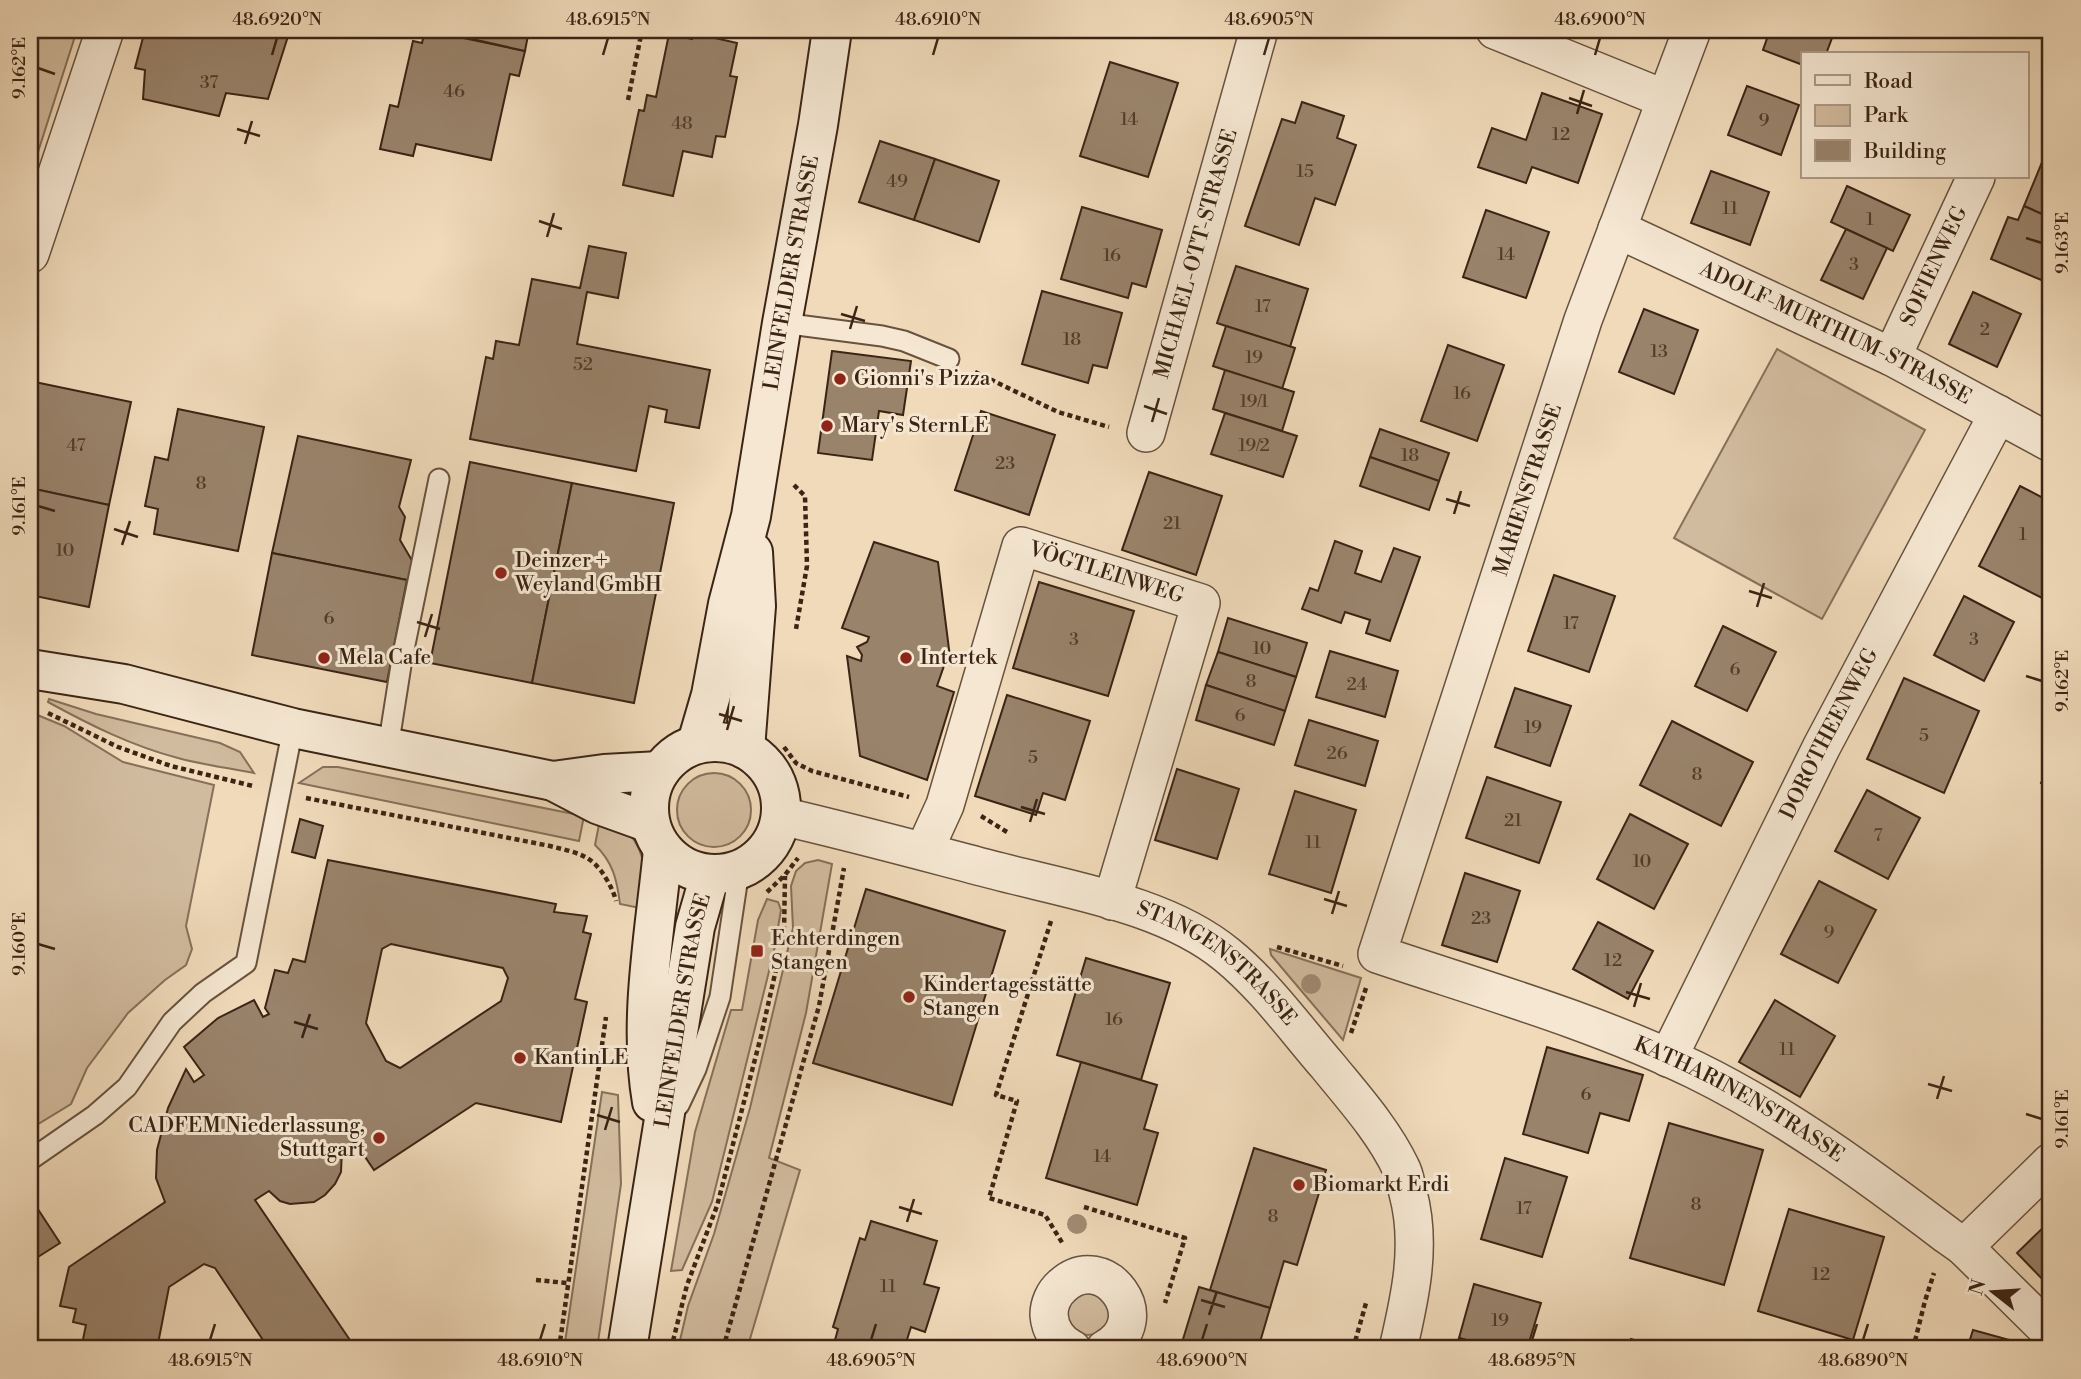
<svg xmlns="http://www.w3.org/2000/svg" width="2081" height="1379" viewBox="0 0 2081 1379" font-family="'Libre Bodoni',serif">
	<style>
		.green { fill: #d1bb9e; stroke: #86705a; stroke-width: 2 }
		.building { fill: #99836b; stroke: #3b2415; stroke-width: 2; fill-rule: evenodd }
		.lines { fill: none; stroke-linecap: round; stroke-linejoin: round }
		.lane-casing { stroke: #68523e; stroke-width: 23 }
		.street-casing { stroke: #68523e; stroke-width: 40 }
		.secondary-casing { stroke: #3b2415; stroke-width: 42 }
		.path { stroke: #3b2415; stroke-width: 4.5; stroke-dasharray: 5 3.5; stroke-linecap: butt }
		.lane { stroke: #f5e7d2; stroke-width: 19 }
		.street { stroke: #f5e7d2; stroke-width: 37 }
		.secondary { stroke: #f5e7d2; stroke-width: 38 }
		.tree { fill: #a18b72 }
		.ticks { fill: none; stroke: #3b2415; stroke-width: 2.5 }
		.poi-dot { fill: #8f2418; stroke: #f5e7d2; stroke-width: 2.5 }
		.labels { text-anchor: middle; dominant-baseline: central; stroke-width: 6; stroke-linejoin: round; paint-order: stroke }
		.number-label { font-size: 18px; fill: #523c2a }
		.street-label { font-size: 21px; fill: #3b2415; stroke: #f5e7d2 }
		.poi-label { font-size: 21px; fill: #3b2415; stroke: #f5e7d2; text-anchor: start }
		.neatline { fill: none; stroke: #3b2415; stroke-width: 2.5 }
		.ticks-label { font-size: 18px; text-anchor: middle; fill: #3b2415 }
	</style>
	<rect width="100%" height="100%" fill="#f0daba"/>
	<filter id="stains"><feTurbulence type="fractalNoise" baseFrequency=".00286" numOctaves="4"/><feColorMatrix values="0 0 0 0 .2 0 0 0 0 .09 0 0 0 0 .02 0 0 0 .5 -.17"/></filter>
	<radialGradient id="worn" r=".72"><stop offset=".6" stop-color="#630" stop-opacity="0"/><stop offset="1" stop-color="#630" stop-opacity=".3"/></radialGradient>
	<g class="green">
		<polygon points="30,30 77,30 30,177"/>
		<polygon points="1777,349 1925,430 1822,619 1674,538"/>
		<path d="M49,699L96,714L220,743L240,752L254,773C229,768 203,765 178,758C132,746 90,725 48,702Z"/>
		<polygon points="30,712 64,726 123,762 214,785 186,926 192,949 186,965 165,980 128,1013 87,1068 71,1104 30,1129"/>
		<polygon points="323,767 338,767 584,816 579,841 299,783"/>
		<circle cx="714" cy="810" r="37"/>
		<path d="M600,819C606,821 615,823 621,827C647,845 648,881 645,909L620,904C617,880 613,862 595,845Z"/>
		<polygon points="818,860 832,864 806,1013 769,1158 800,1170 747,1349 678,1349 688,1306 714,1234 750,1108 793,928 791,886 796,871 805,863"/>
		<polygon points="767,899 778,902 781,910 774,951 712,1202 682,1270 671,1271 695,1132 731,1010 742,1010 758,920"/>
		<polygon points="1270,949 1361,978 1343,1040 1271,955"/>
		<polygon points="602,1092 618,1095 621,1184 597,1349 564,1349"/>
		<path d="M1084,1288L1110,1303L1108,1326C1092,1338 1083,1338 1067,1325L1066,1302Z"/>
	</g>
	<g class="building">
		<polygon points="145,30 290,30 268,99 226,93 219,116 143,99 145,70 135,68"/>
		<polygon points="425,30 525,51 519,76 510,74 491,160 416,144 413,156 380,149 390,105 398,107 413,41 422,43"/>
		<polygon points="432,30 529,30 525,51"/>
		<polygon points="1770,30 1835,30 1826,54 1803,54 1803,65 1763,50"/>
		<polygon points="693,33 737,43 730,76 737,77 725,137 716,136 712,157 683,151 673,196 623,185 639,110 644,111 647,95 656,97 669,34 692,39"/>
		<polygon points="1110,62 1178,83 1148,177 1080,156"/>
		<polygon points="1747,86 1799,105 1781,155 1728,135"/>
		<polygon points="1542,93 1602,114 1578,183 1532,167 1526,183 1478,167 1492,128 1526,140"/>
		<polygon points="1302,102 1344,116 1337,138 1356,145 1335,205 1315,198 1299,245 1245,226 1282,119 1295,123"/>
		<polygon points="880,141 935,159 914,220 859,202"/>
		<polygon points="2047,150 2051,151 2051,218 2024,206"/>
		<polygon points="935,159 999,181 979,242 914,220"/>
		<polygon points="1711,171 1769,192 1750,245 1691,223"/>
		<polygon points="1847,186 1910,215 1893,251 1831,222"/>
		<polygon points="2024,206 2051,218 2051,284 1991,259 2008,217 2018,220"/>
		<polygon points="1082,207 1162,230 1146,287 1132,283 1128,298 1061,279"/>
		<polygon points="1486,210 1549,232 1526,298 1463,277"/>
		<polygon points="1846,229 1887,248 1863,299 1821,280"/>
		<polygon points="589,246 626,253 618,298 587,292 577,344 710,370 699,428 665,422 667,410 649,406 636,471 470,439 486,357 493,359 496,341 519,345 532,279 580,288"/>
		<polygon points="1236,266 1308,289 1290,347 1217,323"/>
		<polygon points="1042,291 1122,313 1107,368 1093,365 1088,383 1022,364"/>
		<polygon points="1973,292 2021,314 1997,367 1949,344"/>
		<polygon points="1644,309 1698,330 1674,394 1619,372"/>
		<polygon points="1226,326 1295,348 1282,389 1213,366"/>
		<polygon points="1448,345 1504,365 1477,441 1421,421"/>
		<polygon points="832,351 911,361 903,415 879,411 872,460 818,453"/>
		<polygon points="1225,370 1294,392 1282,431 1213,409"/>
		<polygon points="30,381 131,402 109,505 30,488"/>
		<polygon points="178,409 264,427 238,551 154,534 158,509 145,506 155,457 168,460"/>
		<polygon points="981,411 1055,435 1029,515 955,490"/>
		<polygon points="1225,413 1297,436 1283,477 1211,454"/>
		<polygon points="1380,429 1449,453 1439,481 1370,457"/>
		<polygon points="298,436 411,460 399,507 405,517 400,540 417,569 407,580 272,553"/>
		<polygon points="1370,457 1439,481 1429,510 1360,486"/>
		<polygon points="470,462 572,483 532,683 430,663"/>
		<polygon points="1149,472 1222,496 1196,575 1122,550"/>
		<polygon points="572,483 674,503 634,703 532,683"/>
		<polygon points="2020,486 2051,502 2051,580 2042,598 1979,566"/>
		<polygon points="30,488 109,505 89,607 30,595"/>
		<polygon points="1335,541 1362,551 1355,573 1381,582 1394,548 1420,557 1390,641 1366,633 1370,620 1345,612 1341,623 1302,609 1310,588 1318,591"/>
		<polygon points="874,542 938,562 951,665 945,663 937,686 954,692 927,780 860,756 847,656 861,661 862,655 857,647 867,642 869,637 842,628"/>
		<polygon points="272,553 407,580 387,682 252,655"/>
		<polygon points="1554,575 1615,596 1589,672 1528,651"/>
		<polygon points="1039,582 1134,611 1108,696 1013,668"/>
		<polygon points="1964,596 2014,622 1984,681 1934,655"/>
		<polygon points="1228,618 1307,643 1296,677 1218,652"/>
		<polygon points="1723,626 1776,652 1747,711 1695,686"/>
		<polygon points="1330,651 1398,671 1385,717 1316,697"/>
		<polygon points="1218,652 1296,677 1285,711 1206,685"/>
		<polygon points="1904,678 1979,711 1944,793 1867,759"/>
		<polygon points="1206,685 1285,711 1274,745 1196,720"/>
		<polygon points="1515,688 1571,706 1550,766 1495,747"/>
		<polygon points="1007,695 1090,721 1065,800 1043,793 1036,815 975,796"/>
		<polygon points="1309,720 1378,741 1365,786 1295,765"/>
		<polygon points="1672,721 1753,762 1721,826 1640,785"/>
		<polygon points="2051,762 2051,788 2041,783"/>
		<polygon points="1177,769 1239,789 1217,859 1155,840"/>
		<polygon points="1487,777 1561,802 1539,863 1466,838"/>
		<polygon points="1867,790 1920,818 1888,879 1835,851"/>
		<polygon points="1295,791 1356,810 1331,893 1269,874"/>
		<polygon points="1630,814 1688,844 1654,909 1597,879"/>
		<polygon points="300,819 323,826 315,858 292,852"/>
		<path d="M328,860L556,904L554,912L587,916L583,932L591,934L575,999L587,1002L561,1122L476,1103L374,1170L355,1142L342,1149L341,1172L335,1184L325,1195L314,1202L290,1204L280,1201L269,1191L255,1200L356,1349H269L215,1268L204,1264L169,1287L157,1349H81L86,1325L73,1322L76,1309L60,1306L69,1267L165,1202L156,1178L157,1150L168,1108L186,1069L194,1082L204,1075L184,1047L218,1018L254,1000L263,1017L269,1014L265,1008L275,970L288,973L293,959L305,962ZM391,944L503,968L508,978L501,1001L400,1068L386,1061L366,1023L382,949Z"/>
		<polygon points="1465,873 1520,891 1497,962 1442,945"/>
		<polygon points="1819,881 1876,910 1838,983 1781,954"/>
		<polygon points="866,889 1005,931 952,1105 813,1063"/>
		<polygon points="1598,922 1653,951 1628,999 1573,969"/>
		<polygon points="1086,958 1170,983 1141,1080 1057,1055"/>
		<polygon points="1775,1000 1835,1036 1800,1097 1739,1062"/>
		<polygon points="1547,1047 1643,1075 1629,1121 1600,1113 1588,1153 1523,1134"/>
		<polygon points="1081,1062 1157,1085 1144,1129 1158,1133 1137,1205 1046,1178"/>
		<polygon points="1669,1123 1763,1150 1724,1285 1630,1258"/>
		<polygon points="1254,1148 1326,1170 1297,1265 1284,1261 1270,1308 1210,1290"/>
		<polygon points="1505,1158 1567,1177 1542,1257 1481,1239"/>
		<polygon points="30,1197 60,1243 30,1262"/>
		<polygon points="1789,1209 1884,1237 1853,1340 1758,1311"/>
		<polygon points="2051,1220 2051,1288 2017,1253"/>
		<polygon points="871,1221 937,1241 924,1284 939,1288 925,1332 911,1327 904,1349 865,1349 835,1340 838,1329 833,1327 860,1238 865,1240"/>
		<polygon points="1474,1284 1541,1303 1527,1349 1499,1349 1459,1338"/>
		<polygon points="1199,1287 1270,1308 1258,1349 1180,1349"/>
		<polygon points="1973,1330 2042,1349 1967,1349"/>
		<polygon points="1459,1338 1499,1349 1456,1349"/>
		<polygon points="1631,1339 1664,1349 1628,1349"/>
		<polygon points="835,1340 865,1349 832,1349"/>
	</g>
	<g class="lines">
		<g class="lane-casing">
			<g id="lane">
				<polyline points="782,323 882,336 904,341 949,359"/>
				<polyline points="388,748 402,659 439,479"/>
				<polyline points="679,1105 696,1069 720,997 739,870"/>
				<polyline points="30,1160 95,1115 127,1087 172,1022 203,993 246,963 293,728"/>
			</g>
		</g>
		<g class="street-casing">
			<g id="street">
				<polyline points="1495,30 1665,99"/>
				<path id="s1" d="M1692,30L1583,320L1377,954C1484,990 1593,1021 1695,1070C1785,1114 1868,1175 1947,1235L1964,1247L2051,1333"/>
				<path id="s2" d="M1617,229L1892,357L2051,443"/>
				<polyline points="30,254 105,30"/>
				<path id="s3" d="M1892,357L1976,177"/>
				<path id="s4" d="M1146,433L1259,30"/>
				<path id="s5" d="M781,816C855,833 928,853 1001,872C1075,891 1168,906 1227,955C1265,986 1295,1028 1327,1065C1353,1097 1383,1130 1401,1168C1405,1175 1406,1185 1408,1193C1422,1245 1410,1298 1398,1349"/>
				<path id="s6" d="M924,851L945,805L1021,546L1201,603L1112,901"/>
				<path id="s7" d="M1668,1058L1822,746L1998,414"/>
				<polyline points="1964,1247 2051,1162"/>
				<path d="M1072,1349C1059,1343 1050,1330 1049,1315C1049,1304 1054,1293 1062,1286C1104,1247 1159,1320 1105,1349"/>
			</g>
		</g>
		<g class="secondary-casing">
			<g id="secondary">
				<polyline points="30,669 124,684 293,728 553,781 597,804 650,823"/>
				<circle cx="715" cy="808" r="66"/>
				<path id="s8" d="M697,743L711,695L728,604L751,516L782,323L818,125L832,30"/>
				<polyline points="745,749 756,606 753,552"/>
				<polyline points="553,781 604,774 660,771"/>
				<path d="M652,1102C638,1020 655,932 663,850"/>
				<path id="s9" d="M627,1349L695,927L710,875"/>
			</g>
		</g>
		<g class="path">
			<polyline points="628,100 642,30"/>
			<polyline points="975,372 1058,412 1109,427"/>
			<polyline points="794,485 805,496 807,566 796,629"/>
			<polyline points="48,713 118,747 171,766 253,786"/>
			<polyline points="784,747 796,763 812,771 909,797"/>
			<path d="M306,798L550,846C577,853 592,854 607,880C611,887 614,893 616,901"/>
			<polyline points="981,816 1007,832"/>
			<polyline points="767,892 785,875 798,858"/>
			<polyline points="1051,921 996,1095 1017,1101 989,1198 1045,1215 1063,1244"/>
			<polyline points="1277,947 1343,966"/>
			<polyline points="1351,1033 1366,988"/>
			<polyline points="1084,1207 1185,1238 1165,1303"/>
			<polyline points="536,1280 567,1283"/>
			<polyline points="559,1349 606,1017"/>
			<polyline points="671,1349 687,1285 717,1206 761,1036 784,934 785,876"/>
			<polyline points="723,1349 819,1006 844,868"/>
			<polyline points="1353,1349 1366,1303"/>
			<polyline points="1913,1349 1925,1301 1934,1273"/>
		</g>
		<use href="#lane" class="lane"/>
		<use href="#street" class="street"/>
		<use href="#secondary" class="secondary"/>
	</g>
	<g class="tree">
		<circle cx="1311" cy="984" r="10"/>
		<circle cx="1077" cy="1224" r="10"/>
	</g>
	<path class="ticks" d="M272,55L277,38M603,55L608,38M933,55L938,38M1264,55L1269,38M1595,55L1600,38M38,68L55,74M1569,98L1592,106M1577,114L1584,90M237,129L260,136M245,144L252,121M539,221L562,229M547,237L554,213M2026,238L2042,243M841,314L865,321M850,329L857,306M1144,406L1167,414M1152,422L1159,398M1446,499L1470,506M38,506L55,511M1454,514L1461,491M114,529L138,537M122,545L130,521M1749,591L1772,598M1757,607L1764,583M417,622L440,629M425,637L432,614M2026,676L2042,681M719,714L742,721M727,730L734,706M1021,807L1045,814M1030,822L1037,799M1324,899L1347,906M1332,914L1339,891M38,944L55,949M1626,992L1650,999M1634,1007L1641,983M294,1022L318,1029M302,1038L310,1014M1928,1084L1952,1091M1937,1099L1944,1076M2026,1114L2042,1119M597,1115L620,1122M605,1130L612,1107M899,1207L922,1214M907,1222L914,1199M1201,1300L1225,1307M1209,1315L1217,1291M210,1340L215,1324M540,1340L545,1324M871,1340L876,1324M1202,1340L1207,1324M1532,1340L1537,1324M1863,1340L1868,1324"/>
	<g class="poi-dot">
		<circle cx="840" cy="379" r="7"/>
		<circle cx="827" cy="426" r="7"/>
		<circle cx="501" cy="573" r="7"/>
		<circle cx="324" cy="658" r="7"/>
		<circle cx="906" cy="658" r="7"/>
		<rect x="750" y="944" width="14" height="14" rx="3.5"/>
		<circle cx="909" cy="997" r="7"/>
		<circle cx="520" cy="1058" r="7"/>
		<circle cx="379" cy="1138" r="7"/>
		<circle cx="1299" cy="1185" r="7"/>
	</g>
	<g class="labels">
		<g class="number-label">
			<text x="209" y="82">37</text>
			<text x="454" y="91">46</text>
			<text x="1129" y="119">14</text>
			<text x="1764" y="120">9</text>
			<text x="682" y="123">48</text>
			<text x="1561" y="134">12</text>
			<text x="1305" y="171">15</text>
			<text x="897" y="181">49</text>
			<text x="1730" y="208">11</text>
			<text x="1870" y="219">1</text>
			<text x="1506" y="254">14</text>
			<text x="1112" y="255">16</text>
			<text x="1854" y="264">3</text>
			<text x="1263" y="306">17</text>
			<text x="1985" y="329">2</text>
			<text x="1072" y="339">18</text>
			<text x="1659" y="351">13</text>
			<text x="1254" y="357">19</text>
			<text x="583" y="364">52</text>
			<text x="1462" y="393">16</text>
			<text x="1254" y="401">19/1</text>
			<text x="76" y="445">47</text>
			<text x="1254" y="445">19/2</text>
			<text x="1410" y="455">18</text>
			<text x="1005" y="463">23</text>
			<text x="201" y="483">8</text>
			<text x="1172" y="523">21</text>
			<text x="2023" y="534">1</text>
			<text x="65" y="550">10</text>
			<text x="329" y="618">6</text>
			<text x="1571" y="623">17</text>
			<text x="1074" y="639">3</text>
			<text x="1974" y="639">3</text>
			<text x="1262" y="648">10</text>
			<text x="1735" y="669">6</text>
			<text x="1251" y="681">8</text>
			<text x="1357" y="684">24</text>
			<text x="1240" y="715">6</text>
			<text x="1533" y="727">19</text>
			<text x="1924" y="735">5</text>
			<text x="1337" y="753">26</text>
			<text x="1033" y="757">5</text>
			<text x="1697" y="774">8</text>
			<text x="1513" y="820">21</text>
			<text x="1878" y="835">7</text>
			<text x="1313" y="842">11</text>
			<text x="1642" y="861">10</text>
			<text x="1481" y="918">23</text>
			<text x="1829" y="932">9</text>
			<text x="1613" y="960">12</text>
			<text x="1114" y="1019">16</text>
			<text x="1787" y="1049">11</text>
			<text x="1586" y="1094">6</text>
			<text x="1102" y="1156">14</text>
			<text x="1696" y="1204">8</text>
			<text x="1524" y="1208">17</text>
			<text x="1273" y="1216">8</text>
			<text x="1821" y="1274">12</text>
			<text x="888" y="1286">11</text>
			<text x="1500" y="1320">19</text>
		</g>
		<g class="street-label">
			<text stroke="none"><textPath href="#s4" startOffset="186">MICHAEL-OTT-STRASSE</textPath></text>
			<text stroke="none"><textPath href="#s3" startOffset="100">SOFIENWEG</textPath></text>
			<text stroke="none"><textPath href="#s8" startOffset="480">LEINFELDER STRASSE</textPath></text>
			<text stroke="none"><textPath href="#s2" startOffset="242">ADOLF-MURTHUM-STRASSE</textPath></text>
			<text transform="translate(1528 490) rotate(-72)">MARIENSTRASSE</text>
			<text stroke="none"><textPath href="#s6" startOffset="410">VÖGTLEINWEG</textPath></text>
			<text stroke="none"><textPath href="#s7" startOffset="362">DOROTHEENWEG</textPath></text>
			<text stroke="none"><textPath href="#s5" startOffset="466">STANGENSTRASSE</textPath></text>
			<text stroke="none"><textPath href="#s9" startOffset="343">LEINFELDER STRASSE</textPath></text>
			<text stroke="none"><textPath href="#s1" startOffset="1368">KATHARINENSTRASSE</textPath></text>
		</g>
		<g class="poi-label">
			<text x="854" y="379">Gionni's Pizza</text>
			<text x="841" y="426">Mary's SternLE</text>
			<text x="515" y="561">Deinzer +<tspan x="515" dy="24">Weyland GmbH</tspan></text>
			<text x="338" y="658">Mela Cafe</text>
			<text x="920" y="658">Intertek</text>
			<text x="771" y="939">Echterdingen<tspan x="771" dy="24">Stangen</tspan></text>
			<text x="923" y="985">Kindertagesstätte<tspan x="923" dy="24">Stangen</tspan></text>
			<text x="534" y="1058">KantinLE</text>
			<text x="365" y="1126" text-anchor="end">CADFEM Niederlassung,<tspan x="365" dy="24">Stuttgart</tspan></text>
			<text x="1313" y="1185">Biomarkt Erdi</text>
		</g>
	</g>
	<rect width="2081" height="1379" fill="none" stroke="#f0daba" stroke-width="77"/>
	<rect x="1801" y="52" width="228" height="126" fill="#f5e7d2" stroke="#ab9986" stroke-width="2"/>
	<rect x="1815" y="75" width="35" height="10" fill="#f5e7d2" stroke="#ab9986" stroke-width="2"/>
	<text x="1864" y="88" font-size="21" fill="#3b2415">Road</text>
	<rect x="1815" y="105" width="35" height="21" fill="#d1bb9e" stroke="#ab9986" stroke-width="2"/>
	<text x="1864" y="122" font-size="21" fill="#3b2415">Park</text>
	<rect x="1815" y="140" width="35" height="21" fill="#99836b" stroke="#ab9986" stroke-width="2"/>
	<text x="1864" y="158" font-size="21" fill="#3b2415">Building</text>
	<g transform="translate(1993 1292) rotate(287)" stroke="#f5e7d2" stroke-width="5" paint-order="stroke">
	<path d="M0-5L12 26L0 18L-12 26Z" fill="#3b2415"/>
	<text y="-10" font-size="19" font-weight="bold" text-anchor="middle" fill="#3b2415">N</text>
	</g>
	<rect x="38" y="38" width="2004" height="1302" class="neatline"/>
	<g class="ticks-label">
		<text x="277" y="25">48.6920°N</text>
		<text x="608" y="25">48.6915°N</text>
		<text x="938" y="25">48.6910°N</text>
		<text x="1269" y="25">48.6905°N</text>
		<text x="1600" y="25">48.6900°N</text>
		<text transform="translate(19 68) rotate(-90)" y="6">9.162°E</text>
		<text transform="translate(2062 243) rotate(-90)" y="6">9.163°E</text>
		<text transform="translate(19 506) rotate(-90)" y="6">9.161°E</text>
		<text transform="translate(2062 681) rotate(-90)" y="6">9.162°E</text>
		<text transform="translate(19 944) rotate(-90)" y="6">9.160°E</text>
		<text transform="translate(2062 1119) rotate(-90)" y="6">9.161°E</text>
		<text x="210" y="1366">48.6915°N</text>
		<text x="540" y="1366">48.6910°N</text>
		<text x="871" y="1366">48.6905°N</text>
		<text x="1202" y="1366">48.6900°N</text>
		<text x="1532" y="1366">48.6895°N</text>
		<text x="1863" y="1366">48.6890°N</text>
	</g>
	<rect width="100%" height="100%" filter="url(#stains)"/>
	<rect width="100%" height="100%" fill="url(#worn)"/>
</svg>
